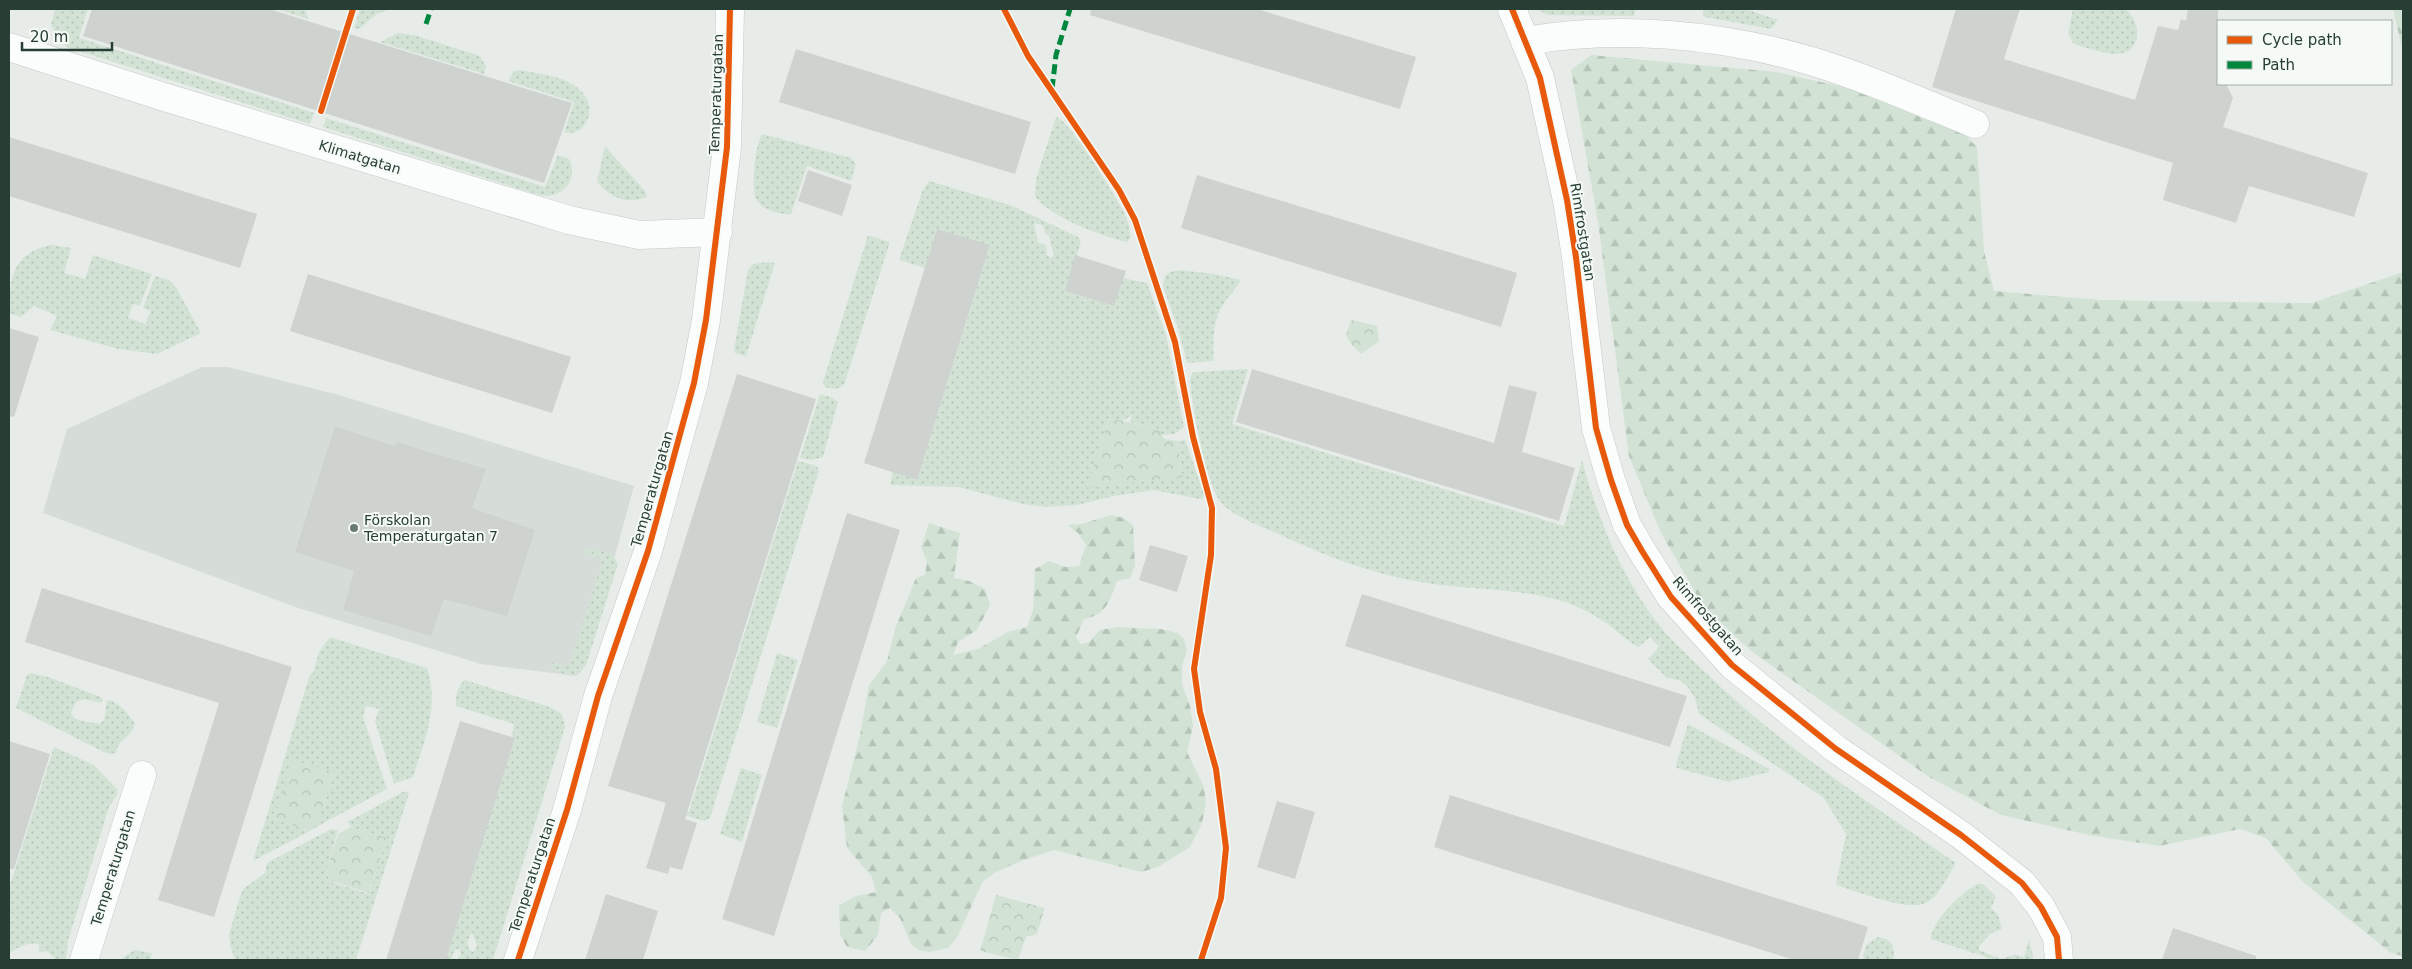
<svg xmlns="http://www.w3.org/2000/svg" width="2412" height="969" viewBox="0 0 2412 969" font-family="'DejaVu Sans',sans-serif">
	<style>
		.built { fill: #d6ddd8 }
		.grass { fill: url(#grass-dots); fill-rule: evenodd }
		.forest { fill: url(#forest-firs) }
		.park { fill: url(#park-crowns) }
		.building { fill: #ced3d0 }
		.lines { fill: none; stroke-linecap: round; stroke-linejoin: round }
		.minor-casing { stroke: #c4c9c6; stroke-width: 29 }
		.minor { stroke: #fbfcfc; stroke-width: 28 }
		.quiet { stroke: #00873e; stroke-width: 5; stroke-dasharray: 10 5; stroke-linecap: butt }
		.cycleway-casing { stroke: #f6faf7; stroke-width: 9 }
		.cycleway { stroke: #e8590c; stroke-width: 6 }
		.poi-dot { fill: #6a7b73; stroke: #f6faf7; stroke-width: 2 }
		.labels { text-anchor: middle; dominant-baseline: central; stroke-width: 4; stroke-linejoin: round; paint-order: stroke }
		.street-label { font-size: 14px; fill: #263e33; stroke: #f6faf7 }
		.poi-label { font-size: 14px; fill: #263e33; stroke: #f6faf7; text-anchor: start }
	</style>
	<defs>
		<pattern id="grass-dots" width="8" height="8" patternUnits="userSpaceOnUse" patternTransform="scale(1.25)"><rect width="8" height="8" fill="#d2e3d5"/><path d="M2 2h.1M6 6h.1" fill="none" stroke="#b4c4b7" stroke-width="1.8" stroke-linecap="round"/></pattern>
		<pattern id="forest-firs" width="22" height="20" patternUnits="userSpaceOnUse" patternTransform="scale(1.25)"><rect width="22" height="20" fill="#d2e3d5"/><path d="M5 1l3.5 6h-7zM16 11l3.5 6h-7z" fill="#b4c4b7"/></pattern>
		<pattern id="park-crowns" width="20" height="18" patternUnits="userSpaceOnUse" patternTransform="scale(1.25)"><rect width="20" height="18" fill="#d2e3d5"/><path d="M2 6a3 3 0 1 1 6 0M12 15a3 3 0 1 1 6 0" fill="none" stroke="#b4c4b7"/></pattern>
	</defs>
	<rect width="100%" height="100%" fill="#e7ece9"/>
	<polygon class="built" points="202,367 228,367 339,395 634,486 613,563 577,676 481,664 298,608 43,513 67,429"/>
	<g class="grass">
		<polygon points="55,9 88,9 79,38 314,113 310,124 69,48 59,41 51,25"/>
		<polygon points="277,9 305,9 308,19"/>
		<polygon points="360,9 391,9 377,14 359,29 354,28"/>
		<polygon points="1536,9 1636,9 1634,16 1548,15"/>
		<polygon points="1704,9 1745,9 1778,20 1771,29 1705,17 1703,15"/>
		<path d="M2073,9H2126C2133,15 2139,28 2137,37C2131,66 2095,50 2074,44L2068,34Z"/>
		<polygon points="398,33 414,35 480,56 486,66 484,74 380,42"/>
		<path d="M521,70C538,74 559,75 574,85C578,88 585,94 587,99C595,115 582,138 564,132L574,102L508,81L514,71Z"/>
		<path d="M1056,117C1069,120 1113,192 1121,207C1127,216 1129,226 1131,237L1127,242C1103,237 1048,216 1035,196L1036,179Z"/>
		<path d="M326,118L545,187L558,155L569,159C580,181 560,200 539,195L323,127Z"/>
		<path d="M763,134L851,158L856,164L851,181L807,166L791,214C780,215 762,210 756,199C751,191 755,140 763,134Z"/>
		<path d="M605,146L645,191L647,197C627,205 611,198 597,182Z"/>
		<path d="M929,181L1010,205L1078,237L1081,242L1065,291L1114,306L1123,278L1147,283L1166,335L1184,427L1175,434L1158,435L1153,428L1130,422L1132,415L1123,421L1109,418L1088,487L1182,477L1178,441L1185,440L1205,497L1200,499L1153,490L1114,496L1077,505L1046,507L1023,504L958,487L890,485L893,472L917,480L990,246L937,229L925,268L899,260L922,192ZM1034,223L1042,225L1046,234L1049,236L1054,256L1051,258L1047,255L1046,245L1038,242Z"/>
		<path d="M868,235L889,242V245L844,385C837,390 833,389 825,387L823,382Z"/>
		<path d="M52,245L71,248L64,273L85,279L93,255L152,274L140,306L133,304L128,318L145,324L151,311L143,308L155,276L169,280L176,287L201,333L157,354L118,349L50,330L57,316L34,306L21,317L9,313C9,278 13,252 52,245Z"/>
		<polygon points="767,262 775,263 746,356 735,353 734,350 748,270 753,264"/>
		<path d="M1179,270L1214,274L1241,280C1236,289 1230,294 1225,302C1212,320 1213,340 1214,361L1187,363L1178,328L1163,286L1165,276L1170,272Z"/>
		<path d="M1248,369L1232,424L1564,526L1582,460C1597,516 1620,574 1656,621C1670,640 1689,656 1706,673C1781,746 1870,803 1956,863C1948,875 1939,897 1926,903C1907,912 1856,891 1836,885L1846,834L1824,798L1699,714L1695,698L1687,686L1681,681L1666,677L1648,659L1659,647L1650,637L1639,647C1628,642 1619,633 1609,625C1595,615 1578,606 1562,601C1517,588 1472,590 1426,583C1374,575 1323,555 1276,533C1257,524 1233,517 1220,501C1206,482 1192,406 1190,380L1192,373L1195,372Z"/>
		<polygon points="820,394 831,397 838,402 823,457 812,460 800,458"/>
		<polygon points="798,461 817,466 819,471 710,818 704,821 664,809 665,804 689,812"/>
		<path d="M587,548L612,554L618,564L586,665L580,673C571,676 553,673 548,664L550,662L565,666L570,665L603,559L582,552Z"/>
		<path d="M330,637L427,668C440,706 424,742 413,777L394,784L375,721L379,709L366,706L363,717L387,789L316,827L335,772L274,819L310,831L253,861L310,674L313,673L319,652Z"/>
		<polygon points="777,653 798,660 777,728 757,722"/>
		<path d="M30,673L48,677L101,697L103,700L101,703L83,699L76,702L71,713L74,718L82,721L100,724L104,720L107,700C119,701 129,714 135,724C132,737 118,739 116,753L108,754L16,708L27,675Z"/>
		<path d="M465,680L550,707L562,714L565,727L493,960H457L461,954L459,949L454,951L451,960H446L515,738L512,737L514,724L456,706C455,698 458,684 465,680ZM472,932L477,946L473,952L469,949L467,943Z"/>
		<polygon points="1688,724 1769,769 1769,772 1728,782 1677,768 1676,765"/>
		<path d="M54,747L94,765L117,789V795L109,807L68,941L66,960H56L47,951L39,952V945C29,940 18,948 9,953V888Z"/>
		<polygon points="741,768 762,775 742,842 720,834"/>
		<polygon points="405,791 409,793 356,960 235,960 230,945 229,935 240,896 243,889 265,873 267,863 331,829 338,830 326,873 331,882 369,894 387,838 353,828 347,822"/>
		<path d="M1977,884H1983L1996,897L1991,908L1998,915L2002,929L1991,933L1979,946V950L2001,959L2015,955L2024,957L2029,940L2034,960H1995L1931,939C1931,921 1962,892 1977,884Z"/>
		<path d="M1878,937C1892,939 1896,947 1893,960H1864L1863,956L1866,945Z"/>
		<polygon points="134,950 152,953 150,960 120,960"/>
	</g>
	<g class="forest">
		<polygon points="2393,9 2403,9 2403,52"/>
		<polygon points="1591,55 1777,72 1865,92 1961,131 1977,147 1984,251 1994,291 2102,300 2312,303 2403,272 2403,956 2391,953 2303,882 2266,838 2240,829 2159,846 2089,835 2001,815 1929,777 1751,651 1703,606 1661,533 1629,456 1598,222 1571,70"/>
		<path d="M1112,515L1123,518L1133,525L1135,566L1130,578L1117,581C1110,601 1106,615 1084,619L1076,637L1081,644L1089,642L1100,630L1118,627L1161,629L1178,633L1184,639L1187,650L1182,666V684L1190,706L1193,726L1187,752L1204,787L1206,803L1202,823L1190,847L1158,867L1141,872L1054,850L1021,861L994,873L982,883L958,936L948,948L929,952L918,950L911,944L900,918L890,908L881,913L878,935L865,951L847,947L840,934L839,905L856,896L876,892L872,877L847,848L842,806L860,735L869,685L887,661L895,629L916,578L925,575L927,562L921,547L929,523L960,533L954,578L969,581L985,589L990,605L977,630L958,642L953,655L978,649L1008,632L1027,627L1033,610L1035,569L1049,561L1065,567L1079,566L1086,545L1078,533L1067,525L1081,524Z"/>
	</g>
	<g class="park">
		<polygon points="1351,320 1377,326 1379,341 1361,354 1350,343 1346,335"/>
		<polygon points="1109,418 1159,429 1164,439 1178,441 1182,477 1087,488"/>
		<polygon points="292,760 335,772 316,827 310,831 274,819"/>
		<polygon points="351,827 387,838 369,893 331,881 326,873 338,834"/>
		<polygon points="996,895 1045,908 1037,934 1026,937 1018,960 980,951"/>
	</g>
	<g class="building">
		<polygon points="92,9 269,9 572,103 544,183 83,36"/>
		<polygon points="1091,9 1257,9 1416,57 1400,109 1090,15"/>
		<polygon points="1956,9 2020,9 2004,59 2135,100 2158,26 2178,30 2181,19 2186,21 2188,9 2218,9 2218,84 2226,84 2233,98 2223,127 2368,173 2354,217 2249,186 2236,223 2163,200 2173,163 1932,87"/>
		<polygon points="796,49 1031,122 1015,174 779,102"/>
		<polygon points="9,137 257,214 240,268 9,196"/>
		<polygon points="808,170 852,185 842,216 798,201"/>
		<polygon points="1197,175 1517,273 1501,327 1181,228"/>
		<polygon points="937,229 990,245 917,480 864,463"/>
		<polygon points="1075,255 1126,271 1114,306 1065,291"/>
		<polygon points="308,274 571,357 552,413 290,331"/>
		<polygon points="9,328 39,337 14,417 9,416"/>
		<polygon points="1252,369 1494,443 1509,385 1537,392 1522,452 1575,468 1559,521 1236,422"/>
		<polygon points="737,374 816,399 685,819 697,823 682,870 670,867 668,874 646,868 666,803 608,786"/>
		<polygon points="335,426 395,446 396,442 486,469 472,508 535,530 507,616 444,599 431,636 343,610 354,571 295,552"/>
		<polygon points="847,513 900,530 774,936 722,919"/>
		<polygon points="1150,545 1188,556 1177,592 1139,580"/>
		<polygon points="42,588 292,667 214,917 158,900 219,703 25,642"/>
		<polygon points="1362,594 1687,696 1670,747 1345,646"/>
		<polygon points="460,721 515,738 446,960 386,960"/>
		<polygon points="9,741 50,754 14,869 9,869"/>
		<polygon points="1450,795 1868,927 1858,960 1794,960 1434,847"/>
		<polygon points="1277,801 1315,812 1295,879 1257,867"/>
		<polygon points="606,894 658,911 643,960 585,960"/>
		<polygon points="2173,928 2256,956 2256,960 2162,960"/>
	</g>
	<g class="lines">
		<g class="minor-casing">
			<g id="minor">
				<polyline points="1512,9 1540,78 1567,200 1576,257 1596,428 1611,480 1627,525 1642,551 1671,597 1732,665 1836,749 1961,835 2022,883 2041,907 2057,937 2059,960"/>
				<path d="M1525,41C1618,25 1721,34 1811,61C1867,78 1921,102 1975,124"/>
				<polyline points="9,47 164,97 569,220 639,235 718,232"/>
				<polyline points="84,960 142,775"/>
				<polyline points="518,960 567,810 598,696 648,551 694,383 706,320 727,147 730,9"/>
			</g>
		</g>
		<use href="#minor" class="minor"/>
		<g class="quiet">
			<polyline points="426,24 431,9"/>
			<polyline points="1052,89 1056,55 1070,9"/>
		</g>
		<g class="cycleway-casing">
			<g id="cycleway">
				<polyline points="1004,9 1028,56 1119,190 1135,220 1175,342 1193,437 1212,508 1211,555 1194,669 1200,712 1216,769 1226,848 1221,898 1201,960"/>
				<polyline points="1512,9 1540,78 1567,200 1576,257 1596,428 1611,480 1627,525 1642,551 1671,597 1732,665 1836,749 1961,835 2022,883 2041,907 2057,937 2059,960"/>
				<polyline points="321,111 353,9"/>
				<polyline points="518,960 567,810 598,696 648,551 694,383 706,320 727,147 730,9"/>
			</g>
		</g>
		<use href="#cycleway" class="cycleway"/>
	</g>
	<circle class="poi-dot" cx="354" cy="528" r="5"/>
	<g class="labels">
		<g class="street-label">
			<text transform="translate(716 94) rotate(-88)">Temperaturgatan</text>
			<text transform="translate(360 157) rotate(17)">Klimatgatan</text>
			<text transform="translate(1583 232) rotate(81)">Rimfrostgatan</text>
			<text transform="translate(652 489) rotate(-74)">Temperaturgatan</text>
			<text transform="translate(1708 616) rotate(49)">Rimfrostgatan</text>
			<text transform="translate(113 868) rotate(-73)">Temperaturgatan</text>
			<text transform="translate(532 875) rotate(-72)">Temperaturgatan</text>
		</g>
		<g class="poi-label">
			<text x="364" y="520">Förskolan<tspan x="364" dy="16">Temperaturgatan 7</tspan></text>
		</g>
	</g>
	<rect width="2412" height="969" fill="none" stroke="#263e33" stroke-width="20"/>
	<rect x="2217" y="20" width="175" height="65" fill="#f6faf7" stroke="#a3afa9"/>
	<rect x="2227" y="36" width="25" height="8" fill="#e8590c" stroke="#a3afa9"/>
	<text x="2262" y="45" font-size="15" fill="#263e33">Cycle path</text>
	<rect x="2227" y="61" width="25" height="8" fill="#00873e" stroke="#a3afa9"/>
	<text x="2262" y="70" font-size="15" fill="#263e33">Path</text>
	<path d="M22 42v8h90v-8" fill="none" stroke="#263e33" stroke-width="2.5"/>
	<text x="30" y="42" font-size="15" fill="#263e33" stroke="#f6faf7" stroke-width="4" paint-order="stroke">20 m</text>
</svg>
